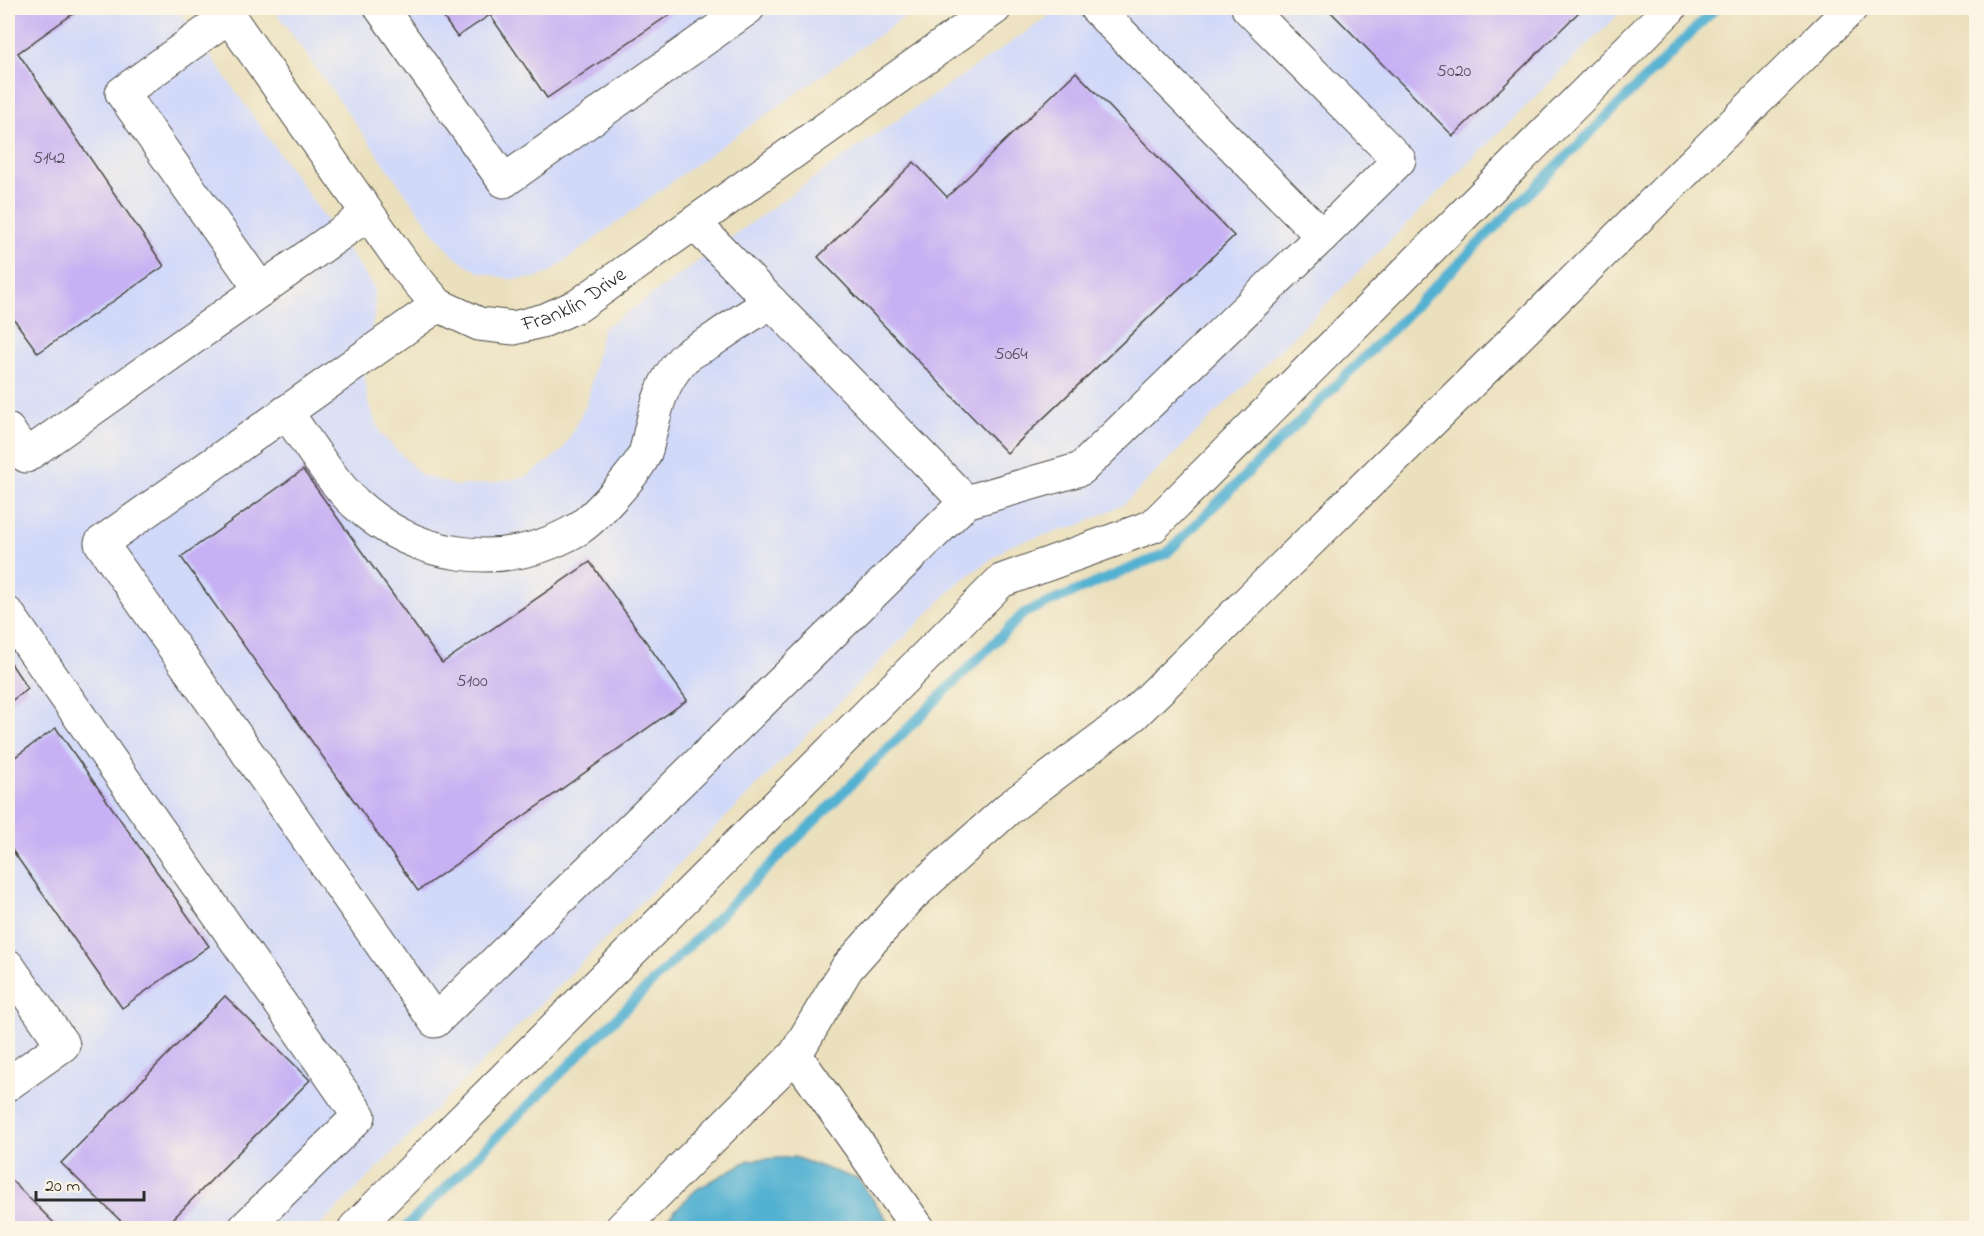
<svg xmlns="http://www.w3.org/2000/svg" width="1984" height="1236" viewBox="0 0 1984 1236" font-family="'Indie Flower',sans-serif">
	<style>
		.built { fill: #d1d9f9 }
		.water { fill: #53b1d1; stroke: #3f6e7e; stroke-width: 1.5 }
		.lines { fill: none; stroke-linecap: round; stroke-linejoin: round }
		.stream { stroke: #53b1d1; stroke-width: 10 }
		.building { fill: #c7b0f3 }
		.minor-casing { stroke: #484641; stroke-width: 35 }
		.minor { stroke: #fff; stroke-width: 33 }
		.labels { text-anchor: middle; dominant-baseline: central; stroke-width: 6; stroke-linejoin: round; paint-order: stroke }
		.number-label { font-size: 18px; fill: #524c5d }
		.street-label { font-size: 21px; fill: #2b2b2b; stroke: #fcf5e5 }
	</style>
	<rect width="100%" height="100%" fill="#fcf5e5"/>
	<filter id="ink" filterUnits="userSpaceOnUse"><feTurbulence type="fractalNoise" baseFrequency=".0167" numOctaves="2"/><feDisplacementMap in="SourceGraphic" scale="12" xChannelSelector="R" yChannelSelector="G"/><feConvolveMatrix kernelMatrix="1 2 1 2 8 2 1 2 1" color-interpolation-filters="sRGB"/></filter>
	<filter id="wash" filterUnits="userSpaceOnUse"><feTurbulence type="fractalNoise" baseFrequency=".008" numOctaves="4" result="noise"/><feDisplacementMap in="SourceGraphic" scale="24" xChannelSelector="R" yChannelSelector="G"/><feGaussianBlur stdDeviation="1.35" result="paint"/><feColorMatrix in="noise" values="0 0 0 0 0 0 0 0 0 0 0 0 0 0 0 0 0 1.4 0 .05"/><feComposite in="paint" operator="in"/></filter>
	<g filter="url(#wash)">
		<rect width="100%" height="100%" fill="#ebe0bd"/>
		<g class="built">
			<polygon points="8,8 177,8 375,289 375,313 369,338 365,380 368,403 381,434 421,475 457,486 492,483 528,476 563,450 587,403 602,329 642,302 833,164 1048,17 1058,8 1625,8 1123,505 1077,526 1012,544 958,583 318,1228 8,1228"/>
			<polygon points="273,8 917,8 689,169 549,273 535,278 510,279 479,272 456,258 434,233"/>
		</g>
		<polygon class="water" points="794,1157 859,1180 893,1228 657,1228 697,1189 749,1160"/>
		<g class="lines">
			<polyline class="stream" points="405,1228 1024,613 1167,553 1716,8"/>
		</g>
		<g id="blocks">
			<g class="building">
				<polygon points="8,8 81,8 18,53 164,266 38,353 8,311"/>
				<polygon points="437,8 679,8 547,98 490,15 457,37"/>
				<polygon points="1327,8 1583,8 1453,136"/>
				<polygon points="1076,72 1234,236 1007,453 818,257 914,162 947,197"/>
				<polygon points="303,470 442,663 590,562 687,700 418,891 181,557"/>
				<polygon points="8,659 28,689 8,703"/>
				<polygon points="56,728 209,946 122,1008 8,844 8,762"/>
				<polygon points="225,996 310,1080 164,1228 128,1228 61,1163"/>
				<polygon points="8,1177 59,1228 8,1228"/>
			</g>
		</g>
	</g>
	<g filter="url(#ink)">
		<use href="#blocks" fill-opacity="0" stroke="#484641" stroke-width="1.5"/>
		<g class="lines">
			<g class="minor-casing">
				<g id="minor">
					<path id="s1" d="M223,8L405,266L438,305L479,324L514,328L545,320L579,305L995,8"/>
					<polyline points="381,8 504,181 748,8"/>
					<polyline points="1248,8 1399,160 1322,236"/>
					<polyline points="229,16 122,93 261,290"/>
					<polyline points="695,224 966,502"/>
					<polyline points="438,305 101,543 435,1021 966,502 1081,469 1322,236 1096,8"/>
					<path d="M286,412C307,441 329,478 355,503C417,560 505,572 578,529C596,517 631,478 642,459C647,452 648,441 650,433C657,404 662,382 683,359C690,352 701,347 710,342C730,328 750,315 771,302"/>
					<polyline points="8,430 26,456 368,214"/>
					<polyline points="8,614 359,1116 245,1228"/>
					<polyline points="8,966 63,1045 8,1084"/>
					<polyline points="795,1055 918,1228"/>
					<polyline points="355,1228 1001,581 1153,526 1670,8"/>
					<polyline points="622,1228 795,1055 847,968 911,896 1009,808 1133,715 1851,8"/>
				</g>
			</g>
			<use href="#minor" class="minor"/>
		</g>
	</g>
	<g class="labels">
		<g class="number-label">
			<text x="1454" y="72">5020</text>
			<text x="49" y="159">5142</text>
			<text x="1011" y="355">5064</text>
			<text x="472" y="682">5100</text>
		</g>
		<g class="street-label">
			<text stroke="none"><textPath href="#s1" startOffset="514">Franklin Drive</textPath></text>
		</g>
	</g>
	<rect width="1984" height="1236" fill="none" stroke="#fcf5e5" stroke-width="30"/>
	<path d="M36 1191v9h108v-9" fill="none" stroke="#2b2b2b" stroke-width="3"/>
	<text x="45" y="1191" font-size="18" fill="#2b2b2b" stroke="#fcf5e5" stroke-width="4.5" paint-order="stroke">20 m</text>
</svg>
